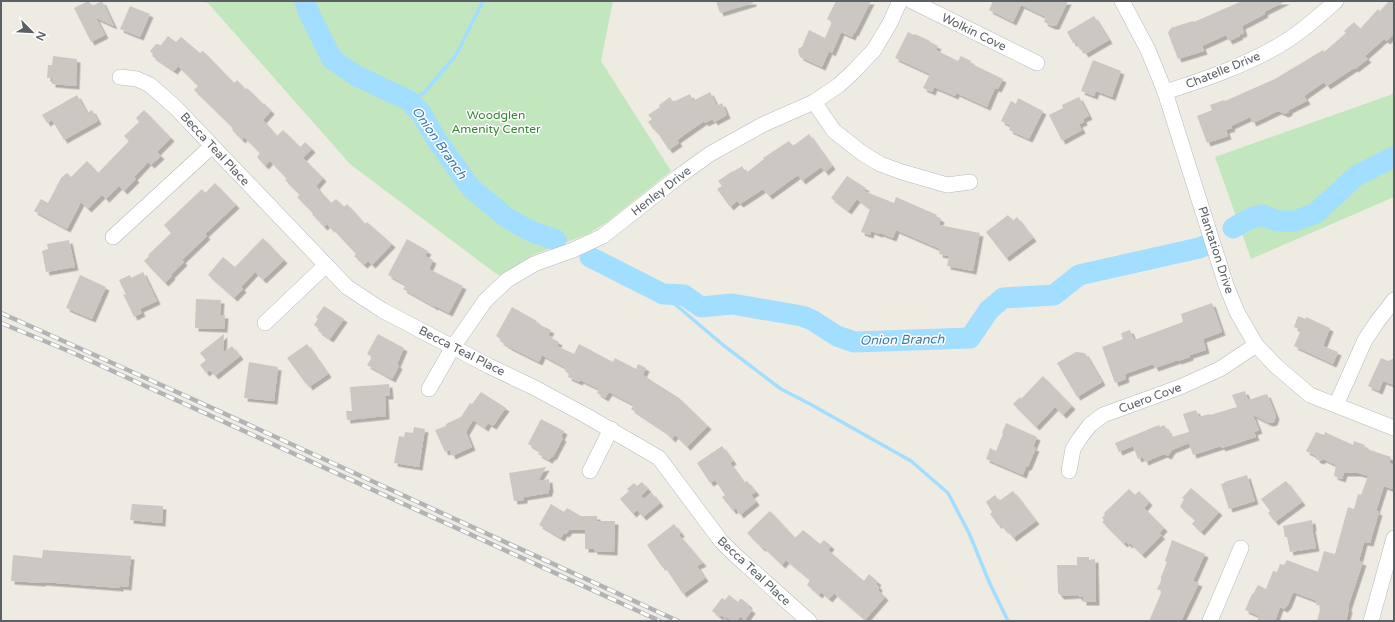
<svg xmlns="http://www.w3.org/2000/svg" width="1395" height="622" viewBox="0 0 1395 622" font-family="'Varela Round',sans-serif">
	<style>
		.green { fill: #c2e7be }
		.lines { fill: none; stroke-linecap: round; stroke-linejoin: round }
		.stream { stroke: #a2deff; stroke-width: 3.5 }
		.river { stroke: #a2deff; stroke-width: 21 }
		.building { fill: #cbc7c2; filter: url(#shadow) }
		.minor-casing { stroke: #b6b9be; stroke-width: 16 }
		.minor { stroke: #fff; stroke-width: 15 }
		.rail-casing { stroke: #b2b3b4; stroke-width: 4.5 }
		.rail { stroke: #fff; stroke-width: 3; stroke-dasharray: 9; stroke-linecap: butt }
		.labels { text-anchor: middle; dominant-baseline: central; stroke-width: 3; stroke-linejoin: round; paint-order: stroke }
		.street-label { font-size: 12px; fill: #5b6064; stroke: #fff }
		.park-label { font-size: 12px; fill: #358532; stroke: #fff }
		.water-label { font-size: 13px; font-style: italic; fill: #3a7aab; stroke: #fff }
	</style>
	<defs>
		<filter id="shadow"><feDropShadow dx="3.5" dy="3.5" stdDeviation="0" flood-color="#0004"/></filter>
	</defs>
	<rect width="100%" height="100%" fill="#eeebe3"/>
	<g class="green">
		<polygon points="200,1 613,1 601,61 671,171 607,222 588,234 533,255 501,276 495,273 350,164 208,3"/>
		<polygon points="1394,92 1394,197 1251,259 1215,157 1390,95"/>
	</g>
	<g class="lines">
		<g class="stream">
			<polyline points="408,100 424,93 456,55 483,1"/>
			<polyline points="663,294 723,345 781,389 810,404 911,461 948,493 969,533 990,584 1008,621"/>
		</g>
		<g class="river">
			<polyline points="305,1 308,11 332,59 355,75 408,100 421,113 438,142 471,188 506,217 528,230 556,240"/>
			<polyline points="1233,228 1251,218 1263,215 1277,221 1295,221 1316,213 1356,176 1394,157"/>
			<polyline points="590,257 663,294 684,295 701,307 732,304 802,316 812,320 837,336 854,342 970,338 989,310 1003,298 1054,295 1079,275 1199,248 1204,246"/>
		</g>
	</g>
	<g class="building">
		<polygon points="88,1 89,1 92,6 102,1 114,26 96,18 105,35 91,42 74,8"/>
		<polygon points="716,1 753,1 753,3 720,13"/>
		<polygon points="836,1 871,1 855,33 854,32 852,37 841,32 832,53 829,51 822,67 800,57 798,51 799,48 802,47 809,30 825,38 832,22 827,19"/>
		<polygon points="993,1 1068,1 1056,26 1052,26 1044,22 1046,17 1021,5 1013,22 989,10"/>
		<polygon points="1242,1 1286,1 1264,12 1265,14 1242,26 1244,33 1239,35 1240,36 1229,41 1226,35 1202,46 1204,51 1178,59 1168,33 1171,28 1193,21 1194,22"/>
		<polygon points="1389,1 1394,1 1394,33 1387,41 1384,39 1365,56 1368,59 1355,69 1354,68 1327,86 1324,82 1304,96 1307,101 1289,110 1289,112 1285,114 1278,111 1253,123 1250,117 1231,126 1232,128 1226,130 1228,136 1207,143 1197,116 1212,110 1210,105 1224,100 1225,101 1275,79 1323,50 1324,52 1346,33 1344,31 1354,22 1360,29 1378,9 1380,11"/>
		<polygon points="130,6 150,14 140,37 120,29"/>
		<polygon points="1094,16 1109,40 1085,54 1082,49 1080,50 1076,42 1073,43 1067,32"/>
		<polygon points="908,32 914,35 915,34 930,41 930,42 938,46 936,50 958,61 961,56 971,61 970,63 1003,79 998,89 995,88 987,107 956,93 955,96 934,87 932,92 923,88 930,74 895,58"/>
		<polygon points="168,36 176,42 181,37 200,53 203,51 234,83 237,80 246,90 247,88 263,104 264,103 271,111 263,120 277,136 283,130 300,147 305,142 312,149 303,158 323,178 316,186 319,190 331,203 336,199 344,207 347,204 365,224 367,222 392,244 372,265 368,261 364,265 354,256 356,254 332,228 331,229 327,224 324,227 312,214 313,213 297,197 300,195 285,180 287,179 270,161 265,166 257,157 260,153 244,137 242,140 233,131 232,129 233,128 194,90 198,86 178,66 174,71 152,56 153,54 150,51 156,44 161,45"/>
		<polygon points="53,56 77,59 76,86 52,84 52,78 47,78 48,65 52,65"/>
		<polygon points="1093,60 1121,71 1112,97 1096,91 1094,96 1081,91"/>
		<polygon points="710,92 717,106 722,103 727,115 714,122 713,119 705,123 704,121 677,140 679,143 669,150 655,129 654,130 648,122 652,119 648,115 660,107 659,105 670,97 673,102 690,94 693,101"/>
		<polygon points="77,95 87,113 92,110 98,121 64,140 52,120 47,123 42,115"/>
		<polygon points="1079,97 1089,116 1083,119 1084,122 1079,124 1082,130 1062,141 1049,115 1063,108 1062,105"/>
		<polygon points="1018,98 1043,111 1029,139 1009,130 1011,126 1001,121 1011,101 1016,104"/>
		<polygon points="144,110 171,138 157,152 161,156 151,165 148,162 134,177 136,179 124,191 119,186 106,199 102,195 88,209 81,202 67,229 34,211 41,199 48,203 61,178 67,173 71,177 87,161 98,173 129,141 124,136 139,122 136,118"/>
		<polygon points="809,134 832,166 825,172 821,167 802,181 798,175 769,196 763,189 740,204 737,201 730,207 717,189 722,186 718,181 731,172 736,170 742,166 746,173 764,159 763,158 789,141 793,146"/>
		<polygon points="847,176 866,188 864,191 894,203 896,197 937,215 936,216 941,219 939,225 980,233 973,271 947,266 949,256 939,254 940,249 896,230 893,238 880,233 879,234 871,231 870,235 861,232 870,209 857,199 848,211 831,198"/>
		<polygon points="215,183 236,205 205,234 207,236 182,260 184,262 171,275 172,276 165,283 144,261 149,256 148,255 171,233 164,225 202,189 205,193"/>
		<polygon points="1008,215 1013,221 1017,217 1033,238 1006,258 986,232"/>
		<polygon points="263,238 284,260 263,280 255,272 241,287 243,289 234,298 208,275 223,257 235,267"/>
		<polygon points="407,239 428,251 425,256 433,260 429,269 463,286 449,313 435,306 435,307 403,289 406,285 388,275"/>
		<polygon points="69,240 75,267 46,272 42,251 48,249 47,244"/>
		<polygon points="143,272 157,301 140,309 142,313 134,317 123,294 126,295 119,280 130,275 131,278"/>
		<polygon points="80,275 106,287 92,319 66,308"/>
		<polygon points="196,299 221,300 220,315 225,315 224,329 195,328"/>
		<polygon points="1212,303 1222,332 1203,339 1206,350 1190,355 1190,357 1178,361 1178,360 1155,368 1153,364 1125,374 1126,379 1115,383 1102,347 1123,339 1121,333 1130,330 1134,340 1183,322 1181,314"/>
		<polygon points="324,306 344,319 330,339 318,331 319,329 314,325 318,319 316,317"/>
		<polygon points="512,307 537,321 536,323 551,330 548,335 552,337 551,338 559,342 557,346 574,354 579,344 613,362 615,358 636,369 638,364 646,368 643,375 679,398 708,426 687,447 675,435 672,439 664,431 631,409 634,405 609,392 605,398 597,393 599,389 580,380 579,382 568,377 569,374 565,371 566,368 542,355 539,362 509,347 500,341 501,339 496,336"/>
		<polygon points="1298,316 1306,319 1306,317 1330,328 1323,346 1338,352 1333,364 1294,346 1301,330 1294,327"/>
		<polygon points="224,334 223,353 232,346 240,356 215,376 210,370 206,373 200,365 206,360 200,353"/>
		<polygon points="378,334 404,348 397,364 399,366 392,379 367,365 372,357 367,354"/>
		<polygon points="307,344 328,374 309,387 307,383 306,384 287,358"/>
		<polygon points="1076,352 1085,353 1102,382 1077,397 1057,363"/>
		<polygon points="1381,358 1388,361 1394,358 1394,385 1383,381 1379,391 1368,386"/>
		<polygon points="249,362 278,367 274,401 244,398"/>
		<polygon points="1043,376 1072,406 1063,415 1055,407 1036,427 1013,404 1020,397 1021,399"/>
		<polygon points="389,384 390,396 385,396 386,416 347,420 346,411 352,411 350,387"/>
		<polygon points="1245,391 1248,400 1267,394 1276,416 1274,422 1269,423 1253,415 1259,430 1254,432 1256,437 1222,448 1221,446 1193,455 1189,443 1172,450 1168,456 1164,454 1145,462 1143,457 1138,459 1133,446 1119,452 1115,443 1159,425 1160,427 1164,425 1172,437 1189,432 1183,414 1196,410 1199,417 1209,414 1210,415 1237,407 1232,395"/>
		<polygon points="481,392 506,408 493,426 488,423 485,428 473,420 466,432 472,447 452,456 450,450 445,452 435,430 446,426 446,424 461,417 470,403 472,404"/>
		<polygon points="541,419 564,431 561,437 563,438 553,457 552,456 549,460 538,454 540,451 528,444"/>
		<polygon points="1006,423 1037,437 1033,447 1036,448 1028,467 1026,467 1023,475 986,459 990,448 996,451 1003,434 1002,433"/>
		<polygon points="414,427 425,429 419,467 394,463 399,436 404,437 405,432 413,433"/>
		<polygon points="1316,432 1324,435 1325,432 1353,445 1354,441 1365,445 1364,448 1391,457 1389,463 1394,465 1394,483 1392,489 1384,486 1376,511 1379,512 1370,543 1364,542 1359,561 1363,562 1348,607 1349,609 1346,621 1317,621 1321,606 1316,605 1317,601 1293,592 1288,605 1284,609 1280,607 1275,621 1257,621 1259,616 1245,610 1252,594 1253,594 1258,585 1266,589 1273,571 1277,572 1280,564 1284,565 1287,560 1318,572 1324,551 1335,554 1348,507 1354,509 1358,494 1361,495 1368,476 1358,473 1344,473 1342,479 1334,476 1336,465 1323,459 1320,461 1316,459 1316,456 1306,451"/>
		<polygon points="722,446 733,461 730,463 744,483 747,481 756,492 751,495 756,502 740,515 736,508 733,511 722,497 725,495 715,480 710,483 697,463"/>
		<polygon points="546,467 538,481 549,479 550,490 549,490 549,493 524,497 524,500 514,501 509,473"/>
		<polygon points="1247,475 1255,501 1229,509 1221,484 1225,483 1224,482"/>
		<polygon points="1286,481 1302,502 1275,522 1268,513 1270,511 1261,499"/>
		<polygon points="642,482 648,489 641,496 643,499 652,493 660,503 643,517 637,510 633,514 620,499 629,491 627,489 634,483 637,486"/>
		<polygon points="1191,488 1219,512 1201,532 1192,524 1195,520 1180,507 1184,499 1182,498"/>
		<polygon points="1129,489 1135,495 1139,491 1149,502 1144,508 1164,528 1159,534 1162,535 1142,555 1130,543 1129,545 1126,542 1124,544 1102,522 1104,520 1102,518 1105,514 1104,513"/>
		<polygon points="1013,491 1036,521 1013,538 1007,530 1005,530 1000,524 998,525 990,514 992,512 986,502 995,495 999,501"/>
		<polygon points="132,504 163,506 162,523 130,520"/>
		<polygon points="551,504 564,512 567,508 581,516 597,516 597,521 615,521 614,552 594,551 594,549 585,549 585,530 569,530 566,534 564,533 561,538 539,525"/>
		<polygon points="770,511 795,538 803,530 820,544 824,540 831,546 828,550 864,581 869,574 878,582 876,584 879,587 878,590 885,597 865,620 834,593 829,599 821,592 819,595 807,585 810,580 786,560 782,565 763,547 762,548 747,533"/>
		<polygon points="1312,520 1313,527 1312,528 1316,548 1290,552 1287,537 1285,537 1283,526"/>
		<polygon points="674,524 681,533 679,535 703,563 697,566 705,578 683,594 664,566 662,567 647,545"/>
		<polygon points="1172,540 1205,554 1193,581 1199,583 1181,621 1149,621 1162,591 1157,589 1161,581 1161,577 1167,562 1165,561"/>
		<polygon points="43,550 131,556 128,587 120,586 120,588 43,582 42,583 11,581 13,555 42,558"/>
		<polygon points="1077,557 1089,557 1089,560 1095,559 1096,602 1083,602 1083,597 1078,597 1078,595 1061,596 1058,593 1057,565 1077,565"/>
		<polygon points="729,595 738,602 740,599 742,599 749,605 748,607 752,610 745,620 740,616 737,621 732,621 726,617 725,618 721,615 720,617 712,611 722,598 725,600"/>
	</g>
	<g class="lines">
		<g class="minor-casing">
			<g id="minor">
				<polyline points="912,1 1037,63"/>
				<polyline points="1122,1 1148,50 1165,92 1226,285 1237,312 1256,345 1276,366 1310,395 1394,428"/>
				<polyline points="120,77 137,79 150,85 175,107 347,287 382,310 489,366 533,387 585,415 659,458 721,541 735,555 809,621"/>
				<path d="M1165,92C1206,79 1247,65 1283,43C1303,31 1319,16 1336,1"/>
				<polyline points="814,102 834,131 862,153 880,164 902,172 947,185 970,182"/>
				<polyline points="113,237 212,146"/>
				<polyline points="265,323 325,266"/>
				<polyline points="429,389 453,347 485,301 507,280 534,264 573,250 603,236 678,177 710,154 762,125 814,102 839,85 852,73 874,50 890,23 900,1"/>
				<polyline points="1336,405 1365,340 1377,322 1394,300"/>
				<polyline points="590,471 611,429"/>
				<polyline points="1069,471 1073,449 1080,438 1090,425 1103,415 1180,387 1220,369 1256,345"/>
				<polyline points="1210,621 1241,548"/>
				<polyline points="1371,621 1394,538"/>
			</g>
		</g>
		<use href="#minor" class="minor"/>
		<g class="rail-casing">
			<g id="rail">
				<polyline points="1,313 199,402 678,621"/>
				<polyline points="1,323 71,352 660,621"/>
			</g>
		</g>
		<use href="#rail" class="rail"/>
	</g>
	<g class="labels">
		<g class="street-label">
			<text transform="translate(974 32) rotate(26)">Wolkin Cove</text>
			<text transform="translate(1223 70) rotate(-22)">Chatelle Drive</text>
			<text transform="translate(215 149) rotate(47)">Becca Teal Place</text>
			<text transform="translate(661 191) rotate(-38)">Henley Drive</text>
			<text transform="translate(1216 250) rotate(72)">Plantation Drive</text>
			<text transform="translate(462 351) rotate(27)">Becca Teal Place</text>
			<text transform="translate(1150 398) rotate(-20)">Cuero Cove</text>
			<text transform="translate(754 571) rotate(43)">Becca Teal Place</text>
		</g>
		<g class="park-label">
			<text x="496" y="115">Woodglen<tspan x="496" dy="14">Amenity Center</tspan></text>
		</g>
		<g class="water-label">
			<text transform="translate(439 143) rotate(55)">Onion Branch</text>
			<text transform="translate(902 340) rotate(-1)">Onion Branch</text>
		</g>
	</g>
	<rect width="1395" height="622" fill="none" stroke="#5b6064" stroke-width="4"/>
	<g transform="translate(32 32) rotate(114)" stroke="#ffffff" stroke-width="3" paint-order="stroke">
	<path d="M0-3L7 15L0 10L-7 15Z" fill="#5b6064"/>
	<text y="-6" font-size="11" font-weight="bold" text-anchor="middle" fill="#5b6064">N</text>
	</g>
</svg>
